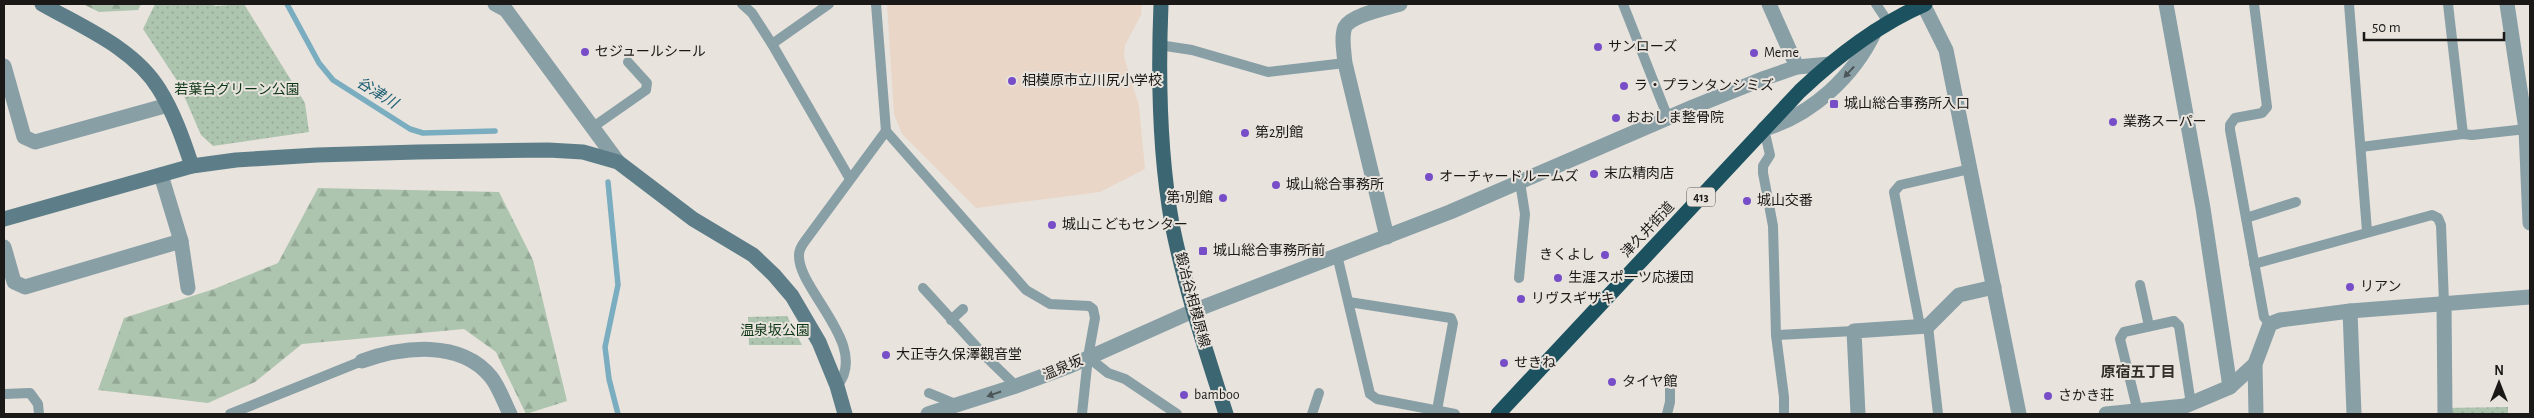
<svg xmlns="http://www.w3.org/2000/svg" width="2534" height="418" viewBox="0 0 2534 418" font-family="'Alegreya Sans','Noto Sans JP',sans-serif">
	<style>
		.education { fill: #ead6c7 }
		.forest { fill: url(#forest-firs) }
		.park { fill: url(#park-dots) }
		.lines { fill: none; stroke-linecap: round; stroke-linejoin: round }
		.stream { stroke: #7aadbf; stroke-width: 5.5 }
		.lane { stroke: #899fa6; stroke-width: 10 }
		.street { stroke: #899fa6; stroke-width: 15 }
		.secondary { stroke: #5d7e88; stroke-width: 15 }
		.primary { stroke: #3c6672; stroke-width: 15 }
		.highway { stroke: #1c515f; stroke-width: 15 }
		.oneway { fill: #4c5557 }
		.poi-dot { fill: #774ec7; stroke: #e8e3dd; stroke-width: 2 }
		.labels { text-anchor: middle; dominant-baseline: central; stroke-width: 4; stroke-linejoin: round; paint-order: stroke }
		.shield { fill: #e8e3dd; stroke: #585652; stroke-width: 1 }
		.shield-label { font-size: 12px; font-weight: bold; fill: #1b1917 }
		.poi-label { font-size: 14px; fill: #1b1917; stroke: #e8e3dd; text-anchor: start }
		.park-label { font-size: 14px; fill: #0c3515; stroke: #e8e3dd }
		.street-label { font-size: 14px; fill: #1b1917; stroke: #e8e3dd }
		.water-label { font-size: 15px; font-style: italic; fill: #1b5e72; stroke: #e8e3dd }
		.neighbourhood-label { font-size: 15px; font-weight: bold; fill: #322e29; stroke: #e8e3dd }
	</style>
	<defs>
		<pattern id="forest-firs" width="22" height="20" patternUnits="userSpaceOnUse" patternTransform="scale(1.25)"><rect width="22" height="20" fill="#adc4af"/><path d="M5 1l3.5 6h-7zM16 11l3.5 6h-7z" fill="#94a896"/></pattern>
		<pattern id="park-dots" width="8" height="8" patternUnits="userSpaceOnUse" patternTransform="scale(1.25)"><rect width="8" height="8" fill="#adc4af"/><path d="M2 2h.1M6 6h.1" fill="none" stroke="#94a896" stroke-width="1.8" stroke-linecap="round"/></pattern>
	</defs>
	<rect width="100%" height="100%" fill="#e8e3dd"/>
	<polygon class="education" points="887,4 1142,4 1141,15 1125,45 1124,57 1139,106 1145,169 1100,192 976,208 902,134 894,114"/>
	<g class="forest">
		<polygon points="83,4 141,4 138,10 99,12"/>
		<polygon points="318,188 499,192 533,260 567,401 526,414 496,352 464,329 302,344 255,382 208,403 98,390 124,318 214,289 278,263"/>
	</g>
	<g class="park">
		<polygon points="155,4 208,4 216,6 244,4 305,103 309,132 213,146 201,135 178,82 143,29"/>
		<polygon points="787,316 802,345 749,345 748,317"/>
		<polygon points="2508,407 2508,414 2445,414 2444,408"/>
	</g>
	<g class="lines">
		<g class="stream">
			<polyline points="287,4 319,63 333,80 410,129 423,133 495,131"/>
			<polyline points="608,182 618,285 605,347 609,379 618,414"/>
		</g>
		<g class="lane">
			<polyline points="742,4 752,13 772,44 850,179"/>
			<polyline points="876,4 886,131 1026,290 1050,304 1089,306 1093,309 1095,318 1088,357 1082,414"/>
			<polyline points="1623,4 1668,118"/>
			<polyline points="1876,4 1888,22"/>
			<polyline points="2254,4 2267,107 2262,113 2235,118 2230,125 2230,130 2264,317 2270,324"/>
			<polyline points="2349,4 2367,231"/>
			<polyline points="2448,4 2463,134"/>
			<polyline points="772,44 829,4"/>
			<polyline points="1159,45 1192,50 1268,72 1345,63"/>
			<polyline points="593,127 646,90 647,83 628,62"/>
			<polyline points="1764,129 1770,155 1763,166 1763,173 1773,226 1776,335 1784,397 1784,414"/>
			<polyline points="2361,147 2463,134 2472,135 2526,129"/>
			<polyline points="2246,218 2296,202"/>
			<polyline points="1337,255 1370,394 1377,399 1455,414"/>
			<polyline points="2254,264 2432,215 2438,218 2441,225 2444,303"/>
			<polyline points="1519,278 1525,214 1520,182"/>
			<polyline points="2140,285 2149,326"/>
			<polyline points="923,288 985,356 1016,386"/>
			<polyline points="1349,302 1451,318 1453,323 1437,410"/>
			<polyline points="951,320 963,309"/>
			<polyline points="1920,326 1894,192 1900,185 1970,169"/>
			<polyline points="1928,326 1938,414"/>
			<polyline points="1776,335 1854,331"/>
			<polyline points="1088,357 1108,373 1125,379 1177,414"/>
			<path d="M837,386C871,346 797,289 799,255C799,250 802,245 805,241L886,131"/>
			<polyline points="929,393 958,405"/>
			<polyline points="4,394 30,393 38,404 39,414"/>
			<polyline points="2138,412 2120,339 2124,332 2174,321 2179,326 2191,404"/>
			<polyline points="230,414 362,361"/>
			<polyline points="1312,414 1319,393"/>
			<polyline points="1667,414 1670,402 1670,384"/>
		</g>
		<g class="street">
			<polyline points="495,4 506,10 618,162"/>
			<polyline points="1769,4 1797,67"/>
			<polyline points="1923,4 1946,50 2019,414"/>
			<polyline points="2166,4 2203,208 2230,387 2255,364"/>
			<polyline points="2507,4 2526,129 2530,223"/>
			<polyline points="4,66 24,137 35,142 168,105"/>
			<path d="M1764,129C1812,115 1854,76 1875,31"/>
			<path d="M1387,237L1345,63C1344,52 1341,37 1345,27C1351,15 1387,8 1400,4"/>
			<polyline points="181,241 188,288"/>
			<polyline points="4,247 14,282 25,287 181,241 161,175"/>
			<polyline points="2444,303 2445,414"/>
			<polyline points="2350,311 2354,414"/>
			<path d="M362,361C402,347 460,339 491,377C499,387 504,402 510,414"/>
			<polyline points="928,414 1016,386 1070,366 1193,311 1450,212 1693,107 1765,78 1797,67 1830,64"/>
			<polyline points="1858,414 1854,331 1928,326 1959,295 1994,287"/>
			<polyline points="2106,414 2185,406 2230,387"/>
			<polyline points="2256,414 2255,364 2270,324 2280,320 2350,311 2530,297"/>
		</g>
		<g class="secondary">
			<path d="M42,4C82,27 134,48 159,89C174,113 183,139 192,166"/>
			<polyline points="4,219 192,166 236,160 317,155 417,152 548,150 583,152 618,162 693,219 753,255 774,275 792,296 819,342 837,386 845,414"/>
		</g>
		<path class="primary" d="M1161,4C1158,77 1159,152 1172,224C1185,289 1206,351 1226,414"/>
		<path class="highway" d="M1498,414L1800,91C1837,56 1879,24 1925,4"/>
	</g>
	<defs><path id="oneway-solid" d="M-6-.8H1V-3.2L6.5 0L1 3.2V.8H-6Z" transform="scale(1.25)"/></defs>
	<g class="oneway">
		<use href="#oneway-solid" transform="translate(1849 72) rotate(133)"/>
		<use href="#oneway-solid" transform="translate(994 394) rotate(161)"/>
	</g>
	<g class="poi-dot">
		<circle cx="1598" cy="47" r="5"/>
		<circle cx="585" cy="52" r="5"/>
		<circle cx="1754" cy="53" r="5"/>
		<circle cx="1012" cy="81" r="5"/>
		<circle cx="1624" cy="86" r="5"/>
		<rect x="1829" y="99" width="10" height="10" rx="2.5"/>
		<circle cx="1616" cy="118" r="5"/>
		<circle cx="2113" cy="122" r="5"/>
		<circle cx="1245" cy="133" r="5"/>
		<circle cx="1594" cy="174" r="5"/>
		<circle cx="1429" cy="177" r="5"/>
		<circle cx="1276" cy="185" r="5"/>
		<circle cx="1223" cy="198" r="5"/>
		<circle cx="1747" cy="201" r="5"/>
		<circle cx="1052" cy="225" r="5"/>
		<rect x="1198" y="246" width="10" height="10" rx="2.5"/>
		<circle cx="1605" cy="255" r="5"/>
		<circle cx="1558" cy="278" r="5"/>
		<circle cx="2350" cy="287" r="5"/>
		<circle cx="1521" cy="299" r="5"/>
		<circle cx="886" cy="355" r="5"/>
		<circle cx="1504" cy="363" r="5"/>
		<circle cx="1612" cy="382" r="5"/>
		<circle cx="1184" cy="395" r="5"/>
		<circle cx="2048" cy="396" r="5"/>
	</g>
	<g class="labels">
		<rect class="shield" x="1687" y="187.5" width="28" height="19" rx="4"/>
		<g class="shield-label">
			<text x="1701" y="197">413</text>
		</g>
		<g class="poi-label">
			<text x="1608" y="47">サンローズ</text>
			<text x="595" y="52">セジュールシール</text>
			<text x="1764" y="53">Meme</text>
			<text x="1022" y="81">相模原市立川尻小学校</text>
			<text x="1634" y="86">ラ・プランタンシミズ</text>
			<text x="1844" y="104">城山総合事務所入口</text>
			<text x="1626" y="118">おおしま整骨院</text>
			<text x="2123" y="122">業務スーパー</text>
			<text x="1255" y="133">第2別館</text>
			<text x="1604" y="174">末広精肉店</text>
			<text x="1439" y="177">オーチャードルームズ</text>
			<text x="1286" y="185">城山総合事務所</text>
			<text x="1213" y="198" text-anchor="end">第1別館</text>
			<text x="1757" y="201">城山交番</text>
			<text x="1062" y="225">城山こどもセンター</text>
			<text x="1213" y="251">城山総合事務所前</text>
			<text x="1595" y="255" text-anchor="end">きくよし</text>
			<text x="1568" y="278">生涯スポ一ツ応援団</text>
			<text x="2360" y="287">リアン</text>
			<text x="1531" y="299">リヴスギザキ</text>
			<text x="896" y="355">大正寺久保澤觀音堂</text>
			<text x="1514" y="363">せきね</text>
			<text x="1622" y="382">タイヤ館</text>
			<text x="1194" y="395">bamboo</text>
			<text x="2058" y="396">さかき荘</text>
		</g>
		<g class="park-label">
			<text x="237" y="90">若葉台グリーン公園</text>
			<text x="775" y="331">温泉坂公園</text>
		</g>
		<g class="street-label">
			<text transform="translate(1648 230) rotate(-47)">津久井街道</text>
			<text transform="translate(1192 300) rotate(75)">鍛冶谷相模原線</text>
			<text transform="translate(1063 368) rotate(-23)">温泉坂</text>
		</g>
		<g class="water-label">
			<text transform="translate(377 93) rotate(32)">谷津川</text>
		</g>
		<g class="neighbourhood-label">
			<text x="2138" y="372">原宿五丁目</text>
		</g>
	</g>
	<rect width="2534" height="418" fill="none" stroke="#1b1917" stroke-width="10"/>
	<g transform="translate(2499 383)" stroke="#e8e3dd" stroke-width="4" paint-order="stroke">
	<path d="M0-4L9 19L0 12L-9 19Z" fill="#1b1917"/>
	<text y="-8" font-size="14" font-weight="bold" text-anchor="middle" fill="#1b1917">N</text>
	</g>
	<path d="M2364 32v8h140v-8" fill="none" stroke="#1b1917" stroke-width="2.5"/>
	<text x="2372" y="32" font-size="15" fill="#1b1917" stroke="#e8e3dd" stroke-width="4" paint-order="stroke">50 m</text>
</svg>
